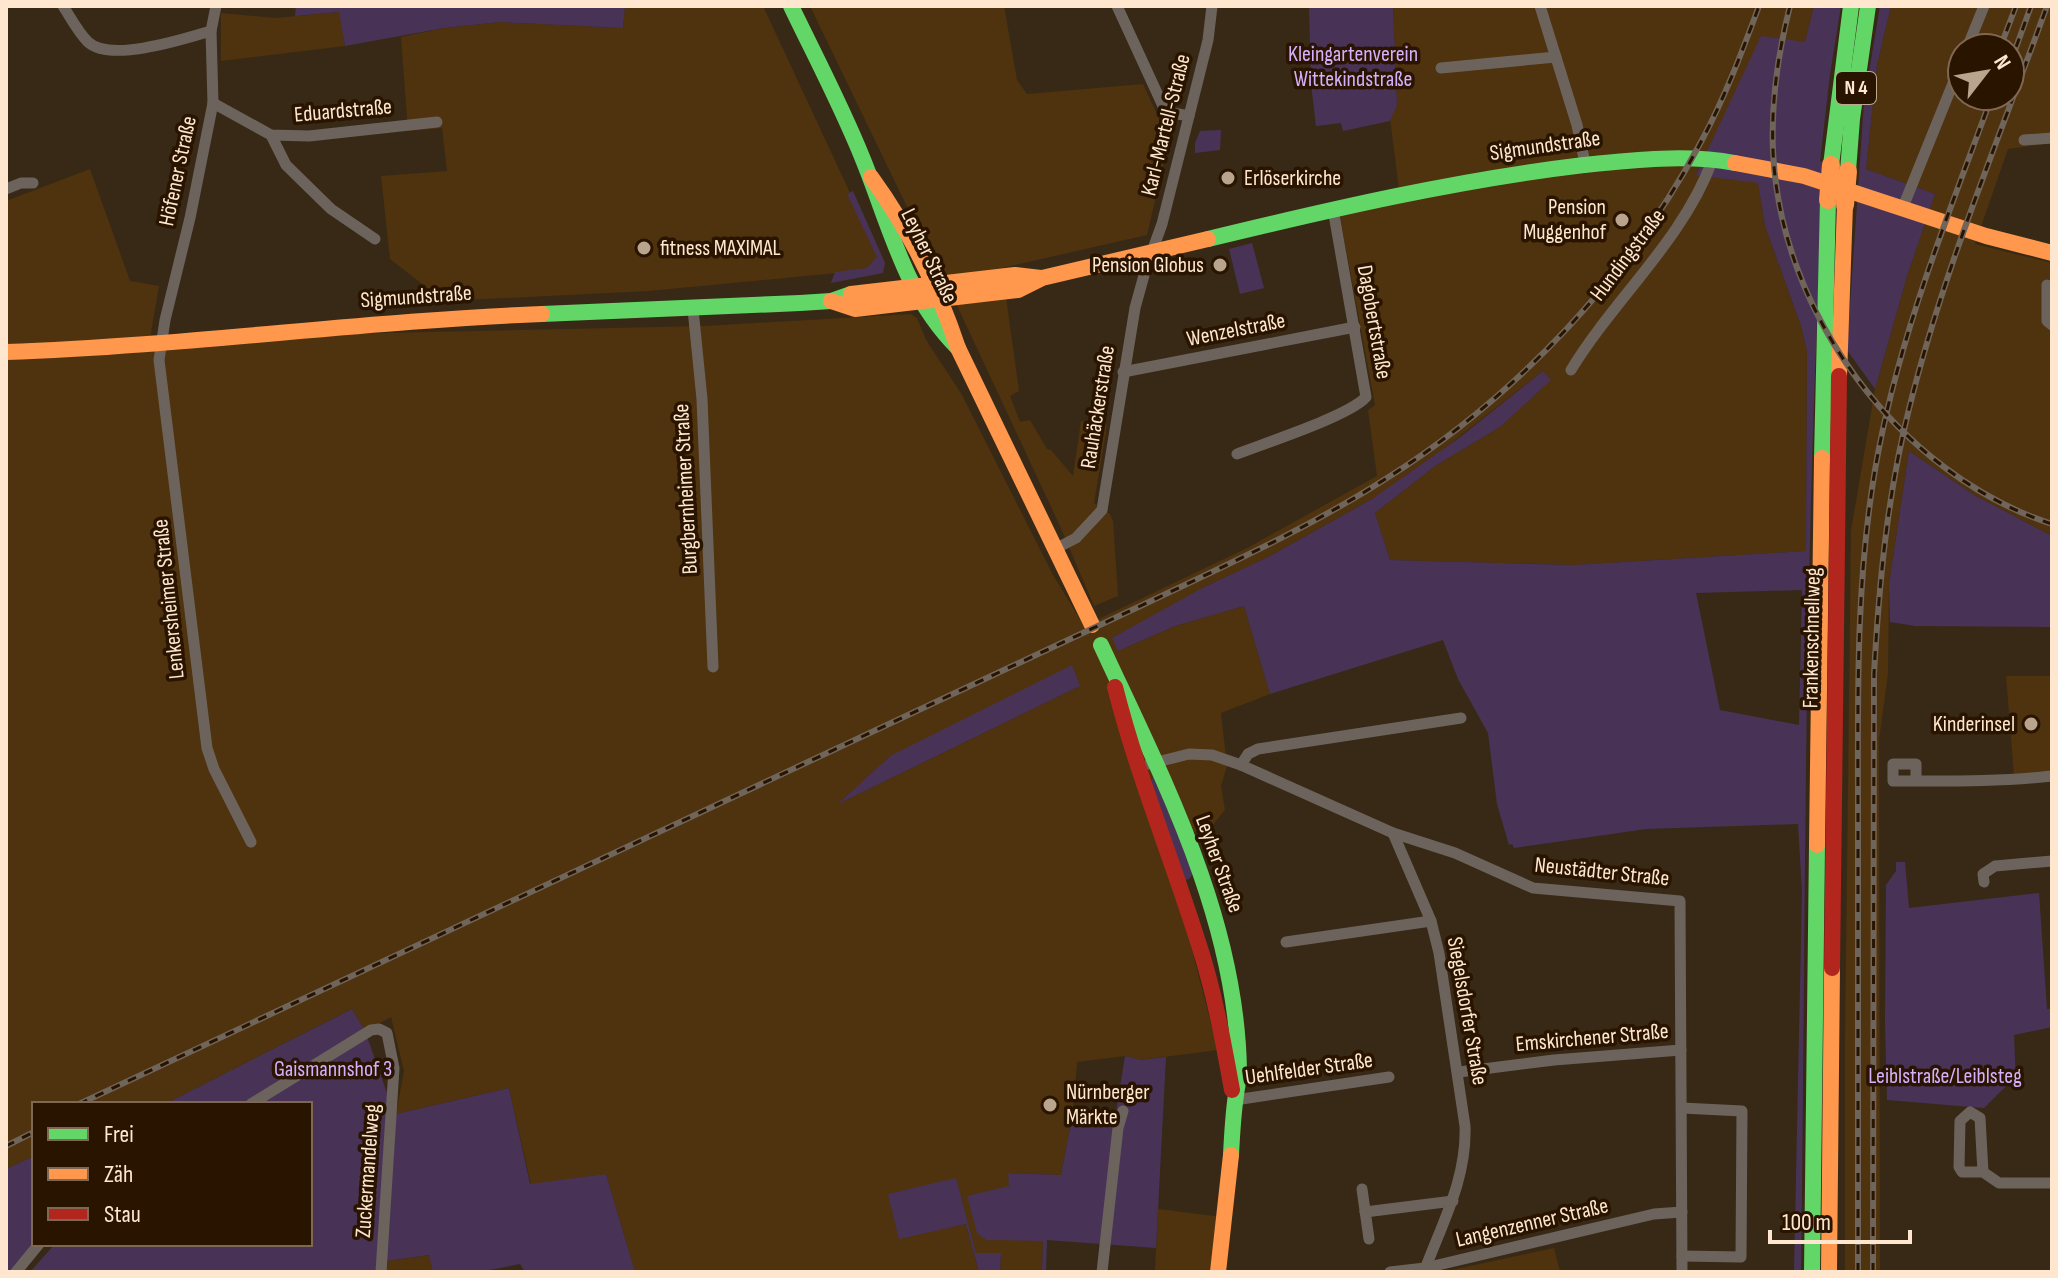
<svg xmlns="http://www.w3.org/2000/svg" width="2058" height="1278" viewBox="0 0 2058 1278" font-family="'Sofia Sans Condensed',sans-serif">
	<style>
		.built { fill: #4f320e; fill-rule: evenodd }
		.green { fill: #483357; fill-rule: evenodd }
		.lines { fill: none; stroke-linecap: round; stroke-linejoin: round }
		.street { stroke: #6c645c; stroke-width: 11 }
		.fast { stroke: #63d668; stroke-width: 16 }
		.slow { stroke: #ff974d; stroke-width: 16 }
		.jam { stroke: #b3261e; stroke-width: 16 }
		.rail-casing { stroke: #70655a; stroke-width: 6 }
		.rail { stroke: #291400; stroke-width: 3; stroke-dasharray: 9; stroke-linecap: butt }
		.slow-bridge { stroke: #ff974d; stroke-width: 18 }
		.poi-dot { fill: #b9a48e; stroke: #291400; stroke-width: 3 }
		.labels { text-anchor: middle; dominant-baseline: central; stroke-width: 7; stroke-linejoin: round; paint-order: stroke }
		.shield { fill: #291400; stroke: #bfa891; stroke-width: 2 }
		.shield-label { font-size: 20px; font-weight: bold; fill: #ffe7cf }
		.park-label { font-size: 22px; fill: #d6b0fd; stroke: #291400 }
		.street-label { font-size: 22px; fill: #ffe7cf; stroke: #291400 }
		.poi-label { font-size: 22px; fill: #ffe7cf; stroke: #291400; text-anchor: start }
	</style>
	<rect width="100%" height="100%" fill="#382916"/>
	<g class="built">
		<polygon points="625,6 763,6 879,255 868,270 649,291 444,301 390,259 381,176 447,171 442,128 408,131 401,37 444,28 500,22 623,28"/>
		<polygon points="810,6 1004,6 1017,80 1027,94 1143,84 1161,123 1165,157 1147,235 1002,268 1019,391 1010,396 1020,422 1030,420 1047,449 1051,450 1073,476 1081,421 1107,425 1094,503 1110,514 1113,521 1118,596 1094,606 1060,526 932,252 911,215"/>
		<path d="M1393,6H1814L1805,42L1727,114L1696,174L1758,182L1765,226L1801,326L1807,351L1806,551L1575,565L1390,560L1375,513L1435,466L1500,427L1550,380L1543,371L1417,470L1372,499L1268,557L1202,588L1118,651L1175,626L1244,606L1270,694L1221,713L1227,766L1221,786L1225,810L1211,827L1168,840L1186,927L1218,1050L1141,1060L1125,1056L1077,1062L1073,1112L1061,1175L1009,1173V1186L1043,1241L1042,1272H1000L1001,1254L976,1253L956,1179L889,1194L899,1238L966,1224L979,1272H635L606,1174L531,1185L509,1088L396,1114L404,1071L391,1017L365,1031L352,1009L165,1104H34V1156L6,1169V201L90,169L130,281L159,286L150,338L704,326L911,314L917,318L926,340L962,395L1053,575L1084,626L1247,548L1377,476L1368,410L1375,405L1339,211L1400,198L1390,118L1397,105ZM1080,686L842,802H841L890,756Z"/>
		<path d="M1891,6H2052V143L2008,149L1975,244L2052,263V536L1974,495L1909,451L1889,584L1888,674L1879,740L1880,1272H1845V1040L1851,531L1875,389L1907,276L1935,194L1866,169L1877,65ZM1962,48H2010V96H1962Z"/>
		<polygon points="340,12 345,46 221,61 221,13 276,18"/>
		<polygon points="2006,676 2052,676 2052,773 2014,775"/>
		<polygon points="1158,1209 1223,1217 1218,1272 1155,1272"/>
		<polygon points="1554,1248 1560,1272 1442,1272"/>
		<polygon points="430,1255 433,1272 385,1272 386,1261"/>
	</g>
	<g class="green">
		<polygon points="296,6 625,6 623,28 500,22 444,28 345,46 339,12 295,16"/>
		<polygon points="1309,6 1393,6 1397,105 1390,121 1343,131 1341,123 1316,126 1311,84"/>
		<path d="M1814,6H1841L1830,74L1820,161L1825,164C1803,533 1806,902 1801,1272H1794L1802,892L1798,824L1646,829L1514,848L1512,844L1509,845L1497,804L1488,733L1458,679L1443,640L1270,694L1244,606L1175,626L1118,651L1112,638L1202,588L1268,557L1372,499L1459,438L1543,371L1551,380L1500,427L1435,466L1375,513L1390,560L1574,565L1806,551L1807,351L1801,326L1765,226L1758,183L1696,175L1761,36L1805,42ZM1802,590L1799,725L1720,710L1696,593Z"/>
		<polygon points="1880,6 1891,6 1877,65 1866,169 1935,194 1907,276 1875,389 1847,350 1864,102"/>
		<polygon points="1221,130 1220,150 1195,153 1195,143 1200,131"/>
		<polygon points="853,191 885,263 883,273 831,283 835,272 867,268 877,257 847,194"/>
		<polygon points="1252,243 1264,288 1240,294 1229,249"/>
		<polygon points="1909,451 1974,495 2052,536 2052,627 1916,626 1890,622 1889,584"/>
		<polygon points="1072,665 1080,686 838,804 890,756"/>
		<polygon points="1153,776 1191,864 1192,875 1189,879 1185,880 1150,789"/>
		<polygon points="1896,862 1905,862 1909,908 2039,893 2047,1009 2052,1009 2052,1027 2014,1035 2016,1084 2006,1086 1984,1108 1887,1100 1885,1023 1886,885 1896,871"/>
		<polygon points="352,1009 365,1031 388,1096 376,1272 30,1272 55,1244 310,1244 310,1104 165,1104"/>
		<polygon points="1125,1056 1141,1060 1166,1057 1156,1248 1047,1240 1046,1272 1042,1272 1043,1241 986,1240 977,1233 967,1196 1009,1186 1008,1173 1061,1175 1073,1112 1115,1118"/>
		<polygon points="509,1088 530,1184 606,1174 635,1272 525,1272 520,1264 479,1272 433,1272 429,1255 386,1261 396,1114"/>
		<polygon points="34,1156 34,1243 9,1272 6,1272 6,1169"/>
		<polygon points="956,1178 976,1253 1001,1253 1000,1272 979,1272 966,1224 899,1239 888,1194"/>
	</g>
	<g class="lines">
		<g class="street">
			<path d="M63,6C71,18 78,32 88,42C110,63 184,39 211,31"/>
			<polyline points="216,6 211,31 213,103 190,218 165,320 159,360 207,748 214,769 251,842"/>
			<polyline points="1117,6 1163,106 1173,113 1189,116"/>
			<polyline points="1540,6 1577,125 1585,163"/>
			<polyline points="1967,48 1984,6"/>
			<polyline points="1441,68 1556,57"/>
			<polyline points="213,103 271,135 309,136 437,122"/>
			<polyline points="271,135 286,165 331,209 375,239"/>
			<polyline points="2024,140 2052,138"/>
			<polyline points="6,189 21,183 33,183"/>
			<polyline points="1903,207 1962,61"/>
			<polyline points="2047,285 2047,321 2052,325"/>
			<polyline points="693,309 702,399 713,667"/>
			<path d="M1571,370C1614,299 1683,240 1712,161"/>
			<polyline points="1123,372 1355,327"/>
			<path d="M1237,454C1265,443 1349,416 1366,397L1333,209"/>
			<polyline points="1055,549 1076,538 1102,510 1135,308 1146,268 1162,224 1208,40 1212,6"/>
			<polyline points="1149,764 1189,754 1212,755 1241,765 1393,833 1455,853 1533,888 1680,901 1682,1272"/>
			<polyline points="1241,765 1248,754 1258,749 1461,718"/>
			<path d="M1916,781V764H1893V781C1946,781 1999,782 2052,776"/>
			<path d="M1393,833L1431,921L1439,953L1465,1126C1467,1179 1442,1223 1424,1272"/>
			<polyline points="1984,882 1983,874 1995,866 2052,861"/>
			<polyline points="1286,942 1431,921"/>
			<polyline points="1459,1072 1554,1060 1681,1050"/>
			<polyline points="1235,1100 1389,1077"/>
			<polyline points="251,1104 371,1030 379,1029 387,1033 394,1068 381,1272"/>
			<polyline points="1682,1108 1742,1111 1741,1257 1682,1256"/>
			<polyline points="1983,1172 1980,1118 1970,1112 1960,1121 1959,1167 1962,1172 1983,1172 1999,1183 2052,1183"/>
			<polyline points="1362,1189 1369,1239"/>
			<polyline points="1365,1212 1453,1201"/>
			<polyline points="16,1272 39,1244"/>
			<polyline points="1102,1272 1118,1128 1123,1111"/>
			<polyline points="1390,1272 1425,1268 1654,1214 1682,1212"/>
		</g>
		<g class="fast">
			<path d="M791,6C815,56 841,105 862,157C890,225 904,294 958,348"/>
			<polyline points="1831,165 1851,6"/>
			<polyline points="1848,171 1852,119 1868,6"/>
			<path d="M1208,239C1332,209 1457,180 1584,165C1632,160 1687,154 1735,163"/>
			<polyline points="542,314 800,303 831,301 851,294"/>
			<polyline points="1822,458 1828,200"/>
			<path d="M1101,645C1163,779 1237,919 1239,1071C1239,1079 1237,1087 1236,1095C1233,1115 1232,1135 1231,1155"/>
			<polyline points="1812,1272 1817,845"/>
		</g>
		<g class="slow">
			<polyline points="1735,163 1804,176 1986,236 2052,253"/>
			<path d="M871,177C908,228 938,288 958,348L1092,625"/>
			<polyline points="851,294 1015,275 1041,278"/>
			<polyline points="831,301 855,309 1018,290 1042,278 1208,239"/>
			<path d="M6,352C185,346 363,321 542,314"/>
			<polyline points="1839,376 1845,205"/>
			<polyline points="1817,845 1822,458"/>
			<polyline points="1218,1272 1231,1155"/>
			<polyline points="1829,1272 1832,968"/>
		</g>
		<g class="jam">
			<path d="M1115,687C1137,774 1171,856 1198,942C1214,990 1223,1040 1232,1090"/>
			<polyline points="1832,968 1839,376"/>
		</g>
		<g class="rail-casing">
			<g id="rail">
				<path d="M1790,6C1778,53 1771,102 1773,151C1780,312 1898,474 2052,524"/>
				<polyline points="2000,48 2016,6"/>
				<polyline points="2010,64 2031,6"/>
				<path d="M79,1104L1151,601C1231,563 1312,526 1387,478C1516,397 1631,275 1702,140C1725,97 1742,52 1759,6"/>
				<polyline points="6,1146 34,1132"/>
				<path d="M1858,1272C1858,1123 1858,974 1858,825C1858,707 1855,587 1875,470C1897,341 1947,218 1992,96"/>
				<path d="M1873,1272L1874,674C1879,585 1887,496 1909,409C1943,271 1999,139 2047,6"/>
			</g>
		</g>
		<use href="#rail" class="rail"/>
		<g class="slow-bridge">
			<polyline points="1828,200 1831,165"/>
			<polyline points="1845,205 1848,171"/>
		</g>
	</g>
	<g class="poi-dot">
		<circle cx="1228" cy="178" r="8"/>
		<circle cx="1622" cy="220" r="8"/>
		<circle cx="644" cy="248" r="8"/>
		<circle cx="1220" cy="265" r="8"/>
		<circle cx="2031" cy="724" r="8"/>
		<circle cx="1050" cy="1105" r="8"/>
	</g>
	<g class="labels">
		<rect class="shield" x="1836" y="72" width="40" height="32" rx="6"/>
		<g class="shield-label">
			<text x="1856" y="88">N 4</text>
		</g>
		<g class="park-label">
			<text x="1353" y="54">Kleingartenverein<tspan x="1353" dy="25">Wittekindstraße</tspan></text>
			<text x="333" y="1069">Gaismannshof 3</text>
			<text x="1945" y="1076">Leiblstraße/Leiblsteg</text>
		</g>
		<g class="street-label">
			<text transform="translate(343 111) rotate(-5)">Eduardstraße</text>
			<text transform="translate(1166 125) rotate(-76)">Karl-Martell-Straße</text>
			<text transform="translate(1545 146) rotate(-8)">Sigmundstraße</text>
			<text transform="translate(178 171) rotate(-78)">Höfener Straße</text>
			<text transform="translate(1628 255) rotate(-53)">Hundingstraße</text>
			<text transform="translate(929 256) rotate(64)">Leyher Straße</text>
			<text transform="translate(416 297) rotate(-4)">Sigmundstraße</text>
			<text transform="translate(1374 322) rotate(80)">Dagobertstraße</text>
			<text transform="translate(1236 330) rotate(-11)">Wenzelstraße</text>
			<text transform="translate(1098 407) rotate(-81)">Rauhäckerstraße</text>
			<text transform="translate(686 489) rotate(-93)">Burgbernheimer Straße</text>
			<text transform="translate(169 599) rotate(-96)">Lenkersheimer Straße</text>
			<text transform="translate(1812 638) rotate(-89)">Frankenschnellweg</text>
			<text transform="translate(1219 864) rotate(70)">Leyher Straße</text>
			<text transform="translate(1602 872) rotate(6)">Neustädter Straße</text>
			<text transform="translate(1467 1011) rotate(80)">Siegelsdorfer Straße</text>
			<text transform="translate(1592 1038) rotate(-5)">Emskirchener Straße</text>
			<text transform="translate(1309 1069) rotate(-8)">Uehlfelder Straße</text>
			<text transform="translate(368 1171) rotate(-86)">Zuckermandelweg</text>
			<text transform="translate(1532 1223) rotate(-13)">Langenzenner Straße</text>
		</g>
		<g class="poi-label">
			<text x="1244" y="178">Erlöserkirche</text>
			<text x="1606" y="207" text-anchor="end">Pension<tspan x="1606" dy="25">Muggenhof</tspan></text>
			<text x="660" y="248">fitness MAXIMAL</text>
			<text x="1204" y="265" text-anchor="end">Pension Globus</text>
			<text x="2015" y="724" text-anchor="end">Kinderinsel</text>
			<text x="1066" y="1092">Nürnberger<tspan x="1066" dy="25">Märkte</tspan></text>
		</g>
	</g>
	<rect width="2058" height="1278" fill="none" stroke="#ffe7cf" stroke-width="16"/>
	<rect x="32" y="1102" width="280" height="144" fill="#291400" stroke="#7f6853" stroke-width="2"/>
	<rect x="48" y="1128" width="40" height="12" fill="#63d668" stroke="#7f6853" stroke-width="2"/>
	<text x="104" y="1142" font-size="24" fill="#ffe7cf">Frei</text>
	<rect x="48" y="1168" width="40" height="12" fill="#ff974d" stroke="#7f6853" stroke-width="2"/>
	<text x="104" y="1182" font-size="24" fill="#ffe7cf">Zäh</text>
	<rect x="48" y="1208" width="40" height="12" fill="#b3261e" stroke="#7f6853" stroke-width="2"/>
	<text x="104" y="1222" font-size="24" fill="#ffe7cf">Stau</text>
	<g transform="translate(1986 72) rotate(59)"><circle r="38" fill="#291400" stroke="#7f6853" stroke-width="2"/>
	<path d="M0-6L14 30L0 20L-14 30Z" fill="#b9a48e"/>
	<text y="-12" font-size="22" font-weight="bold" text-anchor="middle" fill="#ffe7cf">N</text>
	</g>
	<path d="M1770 1230v12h140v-12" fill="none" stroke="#ffe7cf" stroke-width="4"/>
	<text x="1782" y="1230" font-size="24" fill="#ffe7cf" stroke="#291400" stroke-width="6" paint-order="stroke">100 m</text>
</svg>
